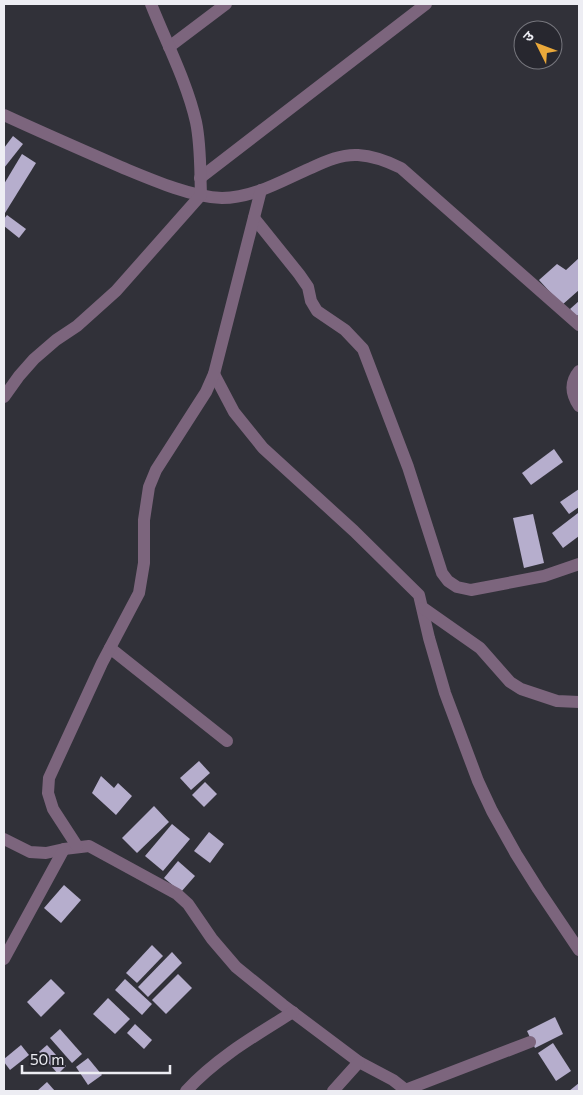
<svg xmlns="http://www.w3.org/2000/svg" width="583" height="1095" viewBox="0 0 583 1095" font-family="Commissioner,'Noto Sans Devanagari',sans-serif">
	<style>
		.building { fill: #b6aecd }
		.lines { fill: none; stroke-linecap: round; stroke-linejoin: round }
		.minor { stroke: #7c657d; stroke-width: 12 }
	</style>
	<rect width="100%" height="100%" fill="#313139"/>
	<g class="building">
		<polygon points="13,136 23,144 4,168 4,148"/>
		<polygon points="22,154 36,163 5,213 4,212 4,184"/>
		<polygon points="7,215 26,229 19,238 4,226 4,219"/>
		<polygon points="579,258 579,290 562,305 539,280 557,264 566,270"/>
		<polygon points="579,301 579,314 576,317 570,309"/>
		<polygon points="554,449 563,462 531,485 522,473"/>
		<polygon points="579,489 579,507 569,514 560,502"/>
		<polygon points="578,513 579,515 579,536 563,548 552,533"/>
		<polygon points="533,514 544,563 524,568 513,518"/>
		<polygon points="199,761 210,773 191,790 180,778"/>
		<polygon points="101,776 114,788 118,783 132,796 116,815 92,793"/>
		<polygon points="205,782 217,794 204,807 192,795"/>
		<polygon points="154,806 169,822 137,853 122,838"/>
		<polygon points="172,824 190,839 163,871 145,856"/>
		<polygon points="209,832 224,844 210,863 194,851"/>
		<polygon points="178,861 195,876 181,892 164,878"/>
		<polygon points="64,885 81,900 61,923 44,908"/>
		<polygon points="152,945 163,956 137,983 126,973"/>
		<polygon points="172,952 182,963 148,997 138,987"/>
		<polygon points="178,974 192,988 166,1014 152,1000"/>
		<polygon points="51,979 65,993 41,1017 27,1002"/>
		<polygon points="125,979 152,1004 142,1015 115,990"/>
		<polygon points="108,998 130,1019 115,1034 93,1014"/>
		<polygon points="555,1017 563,1034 535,1048 527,1031"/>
		<polygon points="135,1024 152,1040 144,1049 127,1033"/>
		<polygon points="60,1029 82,1054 72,1063 50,1038"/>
		<polygon points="553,1043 571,1071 556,1081 538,1053"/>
		<polygon points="21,1045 29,1055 10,1070 4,1062 4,1059"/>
		<polygon points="47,1045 66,1066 58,1074 39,1052"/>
		<polygon points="88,1058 102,1075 88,1085 76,1067"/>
		<polygon points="47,1082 55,1091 37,1091"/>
		<polygon points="579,1083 579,1091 569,1091"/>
	</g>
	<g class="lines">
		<g class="minor">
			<polyline points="169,47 226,4"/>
			<path d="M4,115C43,133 82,150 121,167C150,179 191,197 222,198C254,198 283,180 311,168C326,161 342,154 358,155C374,156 387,161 401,168L579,325"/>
			<polyline points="200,178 426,4"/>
			<polyline points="254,218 299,274 308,287 311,301 317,311 345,330 363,349 408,467 442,573 448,581 457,587 471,590 544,576 579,564"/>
			<path d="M579,371C570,382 571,394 579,406"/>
			<polyline points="214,374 234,412 263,448 354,531 419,595 429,638 445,693 478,781 492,811 516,854 538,889 579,950"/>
			<path d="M4,397L19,376L34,359L56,340L77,326L116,291L201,195C200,170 201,146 196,122C187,82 166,42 151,4"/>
			<polyline points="423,608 480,648 510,682 521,689 557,701 579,702"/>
			<polyline points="110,648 227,741"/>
			<polyline points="4,839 30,852 46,853 64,849 89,846 177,894 188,904 212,939 236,967 283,1005 359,1062 393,1080 407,1091"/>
			<polyline points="77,846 53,809 48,793 49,778 102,663 139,593 144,563 144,520 149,487 156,470 206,392 214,374 261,190"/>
			<polyline points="4,959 64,849"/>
			<polyline points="405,1090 530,1042"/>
			<path d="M186,1091C218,1057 253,1037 293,1012"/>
			<polyline points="333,1091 359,1062"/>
		</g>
	</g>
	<rect width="583" height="1095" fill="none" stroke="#ededf3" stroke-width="10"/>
	<g transform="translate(538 45) rotate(312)"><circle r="24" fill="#27272f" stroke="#76767d"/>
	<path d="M0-4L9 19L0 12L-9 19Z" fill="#eba93a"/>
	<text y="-8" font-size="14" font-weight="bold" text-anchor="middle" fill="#ededf3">उ</text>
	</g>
	<path d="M22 1065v8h148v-8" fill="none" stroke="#ededf3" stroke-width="2.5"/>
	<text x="30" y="1065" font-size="15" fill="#ededf3" stroke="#27272f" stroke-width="4" paint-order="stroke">50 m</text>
</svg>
